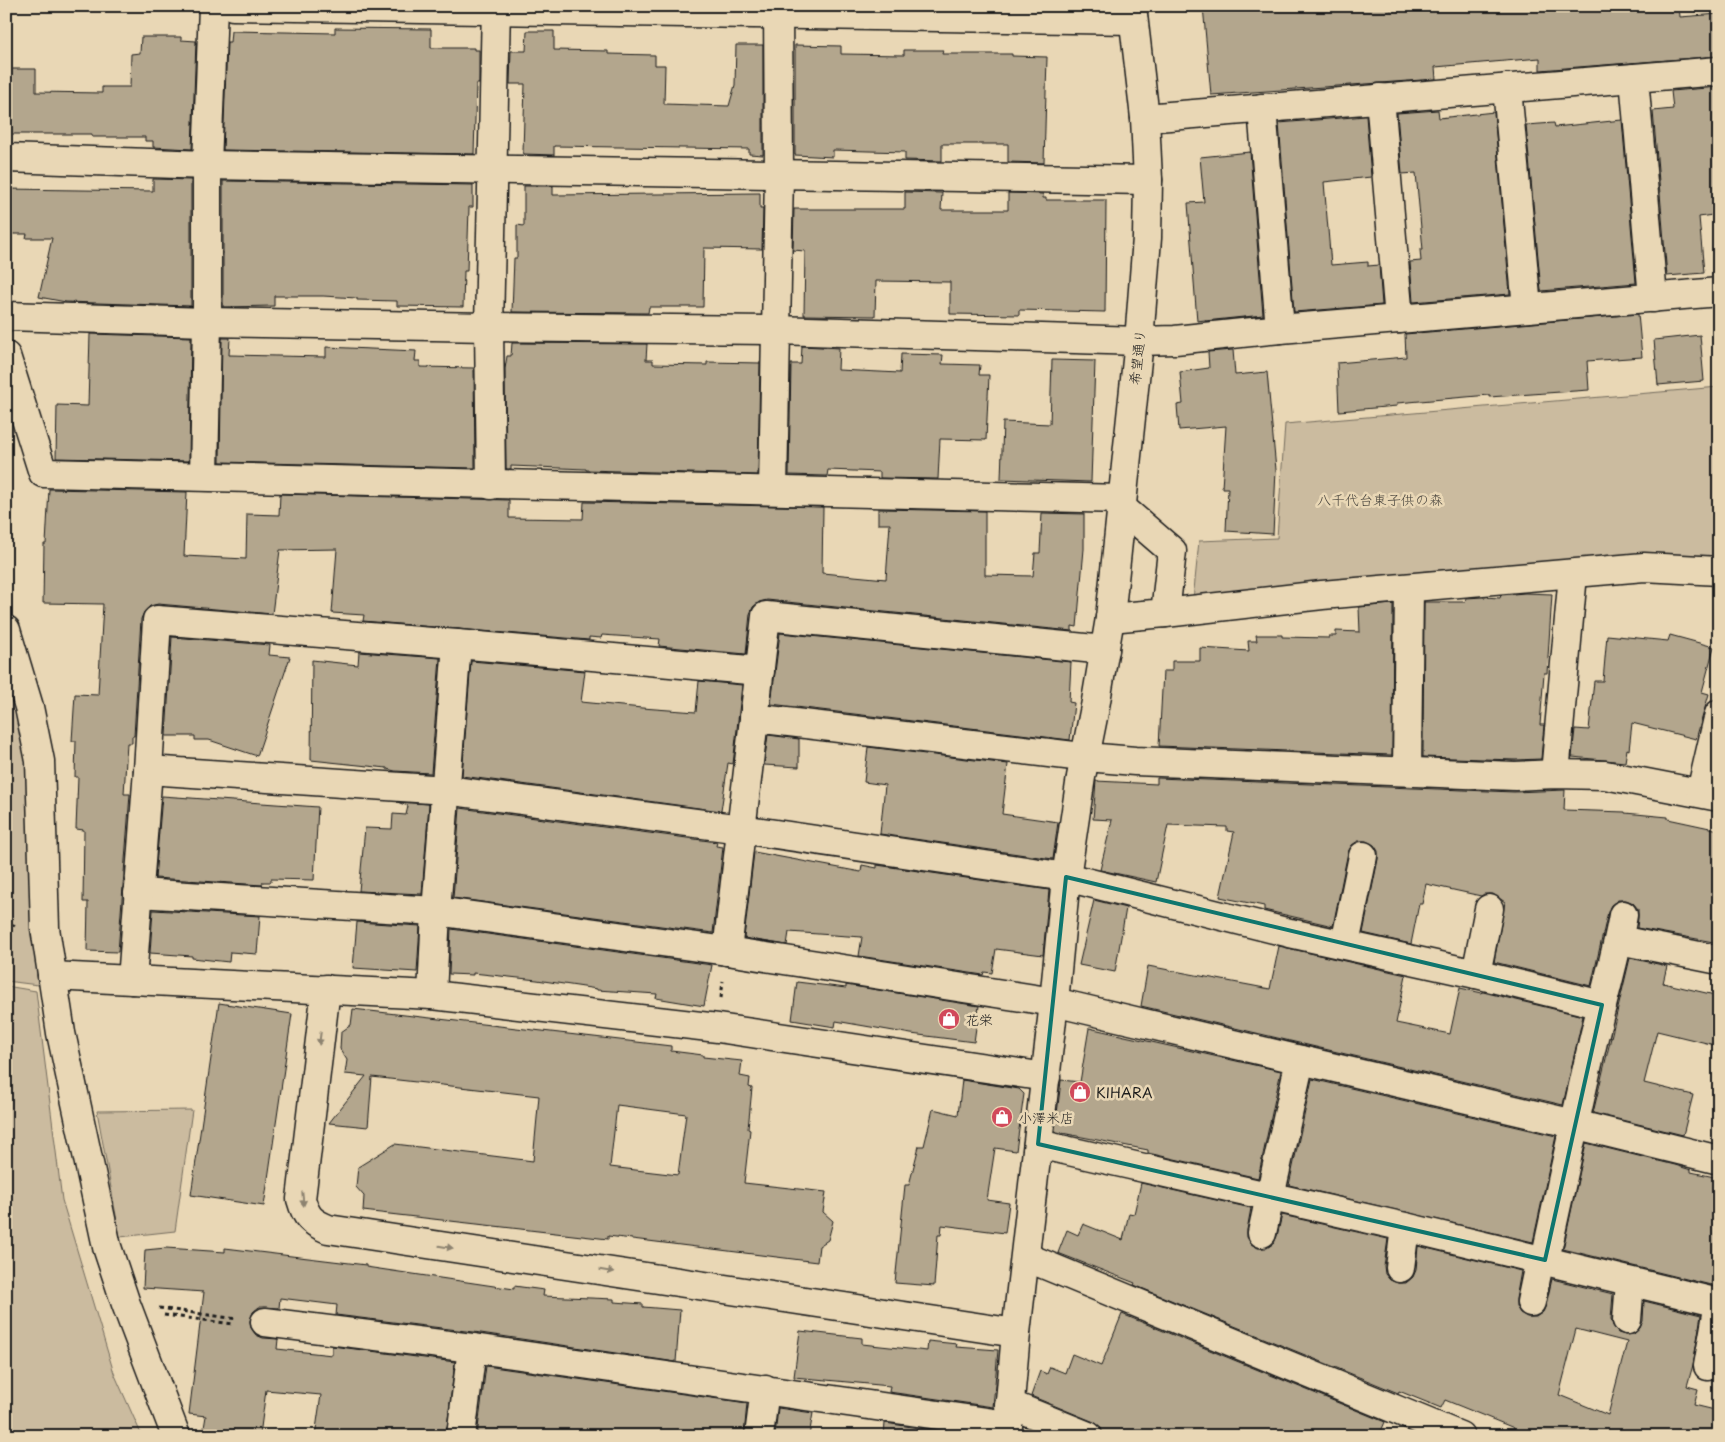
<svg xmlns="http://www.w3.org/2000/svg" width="1725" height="1442" viewBox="0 0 1725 1442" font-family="'Playpen Sans','Klee One',sans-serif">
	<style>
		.green { fill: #cbbb9f; stroke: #746c5e }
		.building { fill: #b3a68d; stroke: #1c1c1c; fill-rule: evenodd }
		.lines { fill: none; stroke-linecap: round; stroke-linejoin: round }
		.minor-casing { stroke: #1c1c1c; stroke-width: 31 }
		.path { stroke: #1c1c1c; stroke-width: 3; stroke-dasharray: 4 4; stroke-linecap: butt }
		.minor { stroke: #e9d7b5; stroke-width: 28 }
		.oneway { fill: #8d8370 }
		.marked { fill: none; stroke: #0f766e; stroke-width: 4; stroke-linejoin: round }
		.labels { text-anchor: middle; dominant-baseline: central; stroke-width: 5; stroke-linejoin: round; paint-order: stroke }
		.street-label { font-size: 14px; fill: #1c1c1c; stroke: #e9d7b5 }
		.park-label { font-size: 14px; fill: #48443d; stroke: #e9d7b5 }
		.poi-label { font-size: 14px; fill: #1c1c1c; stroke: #e9d7b5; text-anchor: start }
	</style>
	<rect width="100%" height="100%" fill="#e9d7b5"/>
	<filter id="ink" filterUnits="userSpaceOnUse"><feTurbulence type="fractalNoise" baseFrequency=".02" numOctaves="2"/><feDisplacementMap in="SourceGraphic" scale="10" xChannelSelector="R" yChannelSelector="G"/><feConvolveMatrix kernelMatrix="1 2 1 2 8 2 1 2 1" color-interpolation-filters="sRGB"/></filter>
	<g filter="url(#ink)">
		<g class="green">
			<polygon points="1719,387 1719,561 1193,600 1199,541 1277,538 1285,424"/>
			<polygon points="6,663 20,705 31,792 38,985 6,981"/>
			<polygon points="6,986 36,991 62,1200 114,1373 142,1436 6,1436"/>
			<polygon points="192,1110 175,1231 120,1237 97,1111"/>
		</g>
		<g class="building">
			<polygon points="1203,6 1389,6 1390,10 1427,7 1428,9 1464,6 1679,6 1680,17 1719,14 1719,56 1540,70 1540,58 1435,67 1436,79 1211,95"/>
			<polygon points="335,28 431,29 431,48 474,48 474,50 479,50 479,84 476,84 474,154 223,150 227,42 230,42 231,31 335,33"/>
			<polygon points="527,31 554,31 554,50 608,51 608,54 655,55 655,65 665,65 664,104 729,106 735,85 736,45 763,45 763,155 749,154 749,149 554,146 554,155 524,154 523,152 525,84 510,84 511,51 526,51"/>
			<polygon points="141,37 181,37 181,40 196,41 192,149 153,147 153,141 145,141 145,137 92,137 92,134 6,134 6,69 36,69 36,92 102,93 102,87 130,87 131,54 140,53"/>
			<polygon points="795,45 841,46 841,54 904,55 904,50 943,50 942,54 1012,54 1012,56 1047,57 1044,163 1008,162 1008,144 942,144 942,161 905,160 905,152 833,150 833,157 795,155"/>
			<polygon points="1719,87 1719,214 1699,217 1704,273 1667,276 1653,111 1673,109 1671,91"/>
			<polygon points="1438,110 1439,118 1494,112 1510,294 1413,302 1410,262 1421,261 1420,250 1423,250 1416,173 1402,174 1397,113"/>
			<polygon points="1366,116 1371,177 1324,182 1331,265 1368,262 1368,266 1379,265 1382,305 1294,312 1279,123"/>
			<polygon points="1622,120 1636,283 1541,291 1526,125 1554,123 1555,127"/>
			<polygon points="1250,152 1263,315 1205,321 1205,320 1197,321 1188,203 1204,202 1200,157"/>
			<polygon points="153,179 191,180 191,306 66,302 39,297 52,238 26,238 27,234 6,234 6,189 153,191"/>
			<polygon points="223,181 473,185 473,207 469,207 467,271 464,271 463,307 397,306 397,301 357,300 357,298 323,296 274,296 274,306 223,307"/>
			<polygon points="524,186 553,186 553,195 760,193 760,208 763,208 762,249 704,248 703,307 649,307 648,313 512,312 514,258 517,258 517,225 524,226"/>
			<polygon points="905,192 942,193 941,210 1008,210 1008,193 1043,194 1043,198 1046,198 1046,200 1106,200 1105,312 1019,310 1019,315 950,314 950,282 876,281 875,316 804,315 805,251 793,250 794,209 905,209"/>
			<polygon points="1638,314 1642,357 1587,361 1589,390 1489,397 1489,395 1397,403 1397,406 1339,411 1337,363 1406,357 1405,334"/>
			<polygon points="90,334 191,337 189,461 56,458 57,405 88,406"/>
			<polygon points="1700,335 1704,381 1658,385 1654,340"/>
			<polygon points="222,338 230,338 229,355 326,357 326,347 416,351 415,361 420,361 420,367 474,368 475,468 220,462"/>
			<polygon points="512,343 647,344 646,360 653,360 653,364 707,365 707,362 760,363 758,475 586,470 586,469 511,466 511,469 506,469 505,369 507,356 511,356"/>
			<polygon points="802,346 839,348 838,370 900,373 901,354 943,355 942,364 980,365 979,375 989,375 986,440 940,439 938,479 880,478 880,472 828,470 827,476 789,475 791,364 801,364"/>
			<polygon points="1233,350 1235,375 1267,372 1276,470 1273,534 1226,531 1228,488 1222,488 1226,426 1179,430 1177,405 1183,404 1180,372 1209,368 1208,352"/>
			<polygon points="1052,360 1095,361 1091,482 1001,479 1003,422 1050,424"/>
			<polygon points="49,489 187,492 184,556 246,559 247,514 279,515 280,494 509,500 509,518 583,519 584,502 823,507 822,573 886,579 890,524 878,524 878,509 985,511 985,575 1033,576 1035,553 1040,553 1042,513 1084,514 1084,549 1077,627 1072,626 1072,631 767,600 759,602 753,607 750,614 746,654 659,646 660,639 602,635 601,638 589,637 589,640 363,621 364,615 332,613 337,549 280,550 272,614 158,604 150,606 144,612 141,619 134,736 132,736 132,743 127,743 124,794 130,794 118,952 87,951 88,902 83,902 84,830 76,829 78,777 75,777 76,741 72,741 75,694 98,695 103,604 43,603 44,544 46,544"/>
			<polygon points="1525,593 1552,594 1547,673 1544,673 1540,725 1544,725 1541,759 1515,760 1423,757 1424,602 1465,602 1466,598 1483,597 1500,598 1501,595"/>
			<polygon points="1393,604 1392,755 1159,746 1163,671 1172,671 1172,661 1200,661 1200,648 1249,651 1248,641 1257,641 1256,635 1282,635 1282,637 1329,638 1329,636 1336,636 1336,631 1360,632 1359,607"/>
			<polygon points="780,633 1071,662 1069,702 1074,703 1070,740 771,704"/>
			<polygon points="1607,635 1668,641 1670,635 1714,647 1702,692 1709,694 1696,739 1632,723 1629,750 1627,749 1625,762 1572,757 1575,729 1589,730 1594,681 1603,681"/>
			<polygon points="172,637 270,645 269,655 290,657 257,756 209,740 195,740 195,736 166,736"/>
			<polygon points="359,652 440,658 431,773 395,771 387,769 387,768 311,760 312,660 358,665"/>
			<polygon points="471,661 585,671 581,702 642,708 696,712 699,681 742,685 733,764 728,763 721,811 462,776"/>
			<polygon points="768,735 799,739 799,767 764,765"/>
			<polygon points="868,747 1008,764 1002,814 1058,822 1053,859 880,834 885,785 864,782"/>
			<polygon points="1157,778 1514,792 1565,790 1564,810 1625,812 1625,813 1668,817 1668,819 1719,830 1719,943 1637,928 1638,918 1638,909 1633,903 1626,900 1618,900 1611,905 1608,912 1591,986 1494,962 1505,902 1493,894 1484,894 1481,896 1426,884 1422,904 1419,904 1411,944 1363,933 1378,859 1378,851 1374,845 1366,841 1358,841 1352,845 1348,852 1333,926 1264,910 1264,906 1220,897 1234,832 1227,831 1227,827 1168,825 1156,882 1100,870 1112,820 1093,819 1096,781 1157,784"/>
			<polygon points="162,796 318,807 314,880 271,879 271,882 263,882 262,885 155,878"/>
			<polygon points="397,802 429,804 422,894 359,891 365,828 392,829 393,814 406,815 408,806"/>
			<polygon points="460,808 717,842 716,846 723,847 713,933 453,898"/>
			<polygon points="754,852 861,872 862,865 877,868 877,865 1049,890 1043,955 996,949 992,973 984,972 983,975 859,956 862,937 789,932 787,945 744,938"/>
			<polygon points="1094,900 1126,908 1115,972 1079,965"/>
			<polygon points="153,910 260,916 257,954 230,952 229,962 192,958 192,956 150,953"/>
			<polygon points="357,922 420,926 417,972 353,968"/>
			<polygon points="451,929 712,965 704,1006 656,998 657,994 597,990 597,989 537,980 473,973 473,975 449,974"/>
			<polygon points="1279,946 1406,975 1396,1023 1450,1034 1460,988 1482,993 1483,992 1583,1016 1563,1105 1141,1006 1148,966 1270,989"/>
			<polygon points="1630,958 1667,966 1663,983 1719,996 1719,1046 1657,1031 1644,1083 1693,1095 1683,1135 1593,1113"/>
			<polygon points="797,982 846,988 846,985 979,1006 974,1042 911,1034 836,1021 835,1027 792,1020"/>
			<polygon points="219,1003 292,1014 264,1206 191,1195"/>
			<path d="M353,1009L671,1046V1051L703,1055V1057L742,1061L740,1076L750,1078L749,1087L752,1088L748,1129L750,1130L744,1183L826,1192L823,1212L833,1221L828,1240L819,1246L817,1262L608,1236V1239L363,1211L364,1196L356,1187L358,1167L395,1144L533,1161L539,1096L372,1077L368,1127L329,1123L366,1076L345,1074L347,1060L340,1049L341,1032L351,1025ZM617,1105L686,1114L678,1175L610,1167Z"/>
			<polygon points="1089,1028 1281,1071 1258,1178 1148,1153 1148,1150 1057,1132 1055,1130 1061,1081 1061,1080 1080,1082"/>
			<polygon points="1312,1079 1556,1136 1533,1242 1289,1185"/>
			<polygon points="962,1080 1019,1089 1024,1094 1016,1151 995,1148 987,1200 1009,1203 1005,1233 942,1225 941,1235 938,1235 934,1286 895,1283 905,1185 909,1185 919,1146 924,1146 933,1109 958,1115"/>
			<polygon points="1586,1143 1675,1165 1691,1170 1691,1172 1719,1178 1719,1256 1711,1285 1563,1249"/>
			<path d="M1141,1183L1251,1208L1247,1230V1237L1251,1244L1258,1248H1267L1274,1243L1277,1236L1282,1215L1388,1239L1384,1266L1385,1274L1390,1280L1398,1283H1406L1413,1277L1416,1270L1418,1246L1521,1271L1516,1299V1306L1520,1313L1527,1317H1536L1543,1312L1546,1305L1552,1279L1613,1294L1611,1319L1613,1326L1618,1333L1625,1335L1634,1334L1640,1328L1643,1321L1644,1301L1701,1315L1693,1365L1687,1386L1698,1389L1694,1405L1719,1411V1436H1511L1514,1428L1445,1400L1441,1408L1399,1391L1398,1393L1134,1285L1135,1283L1058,1253L1067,1230L1078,1235L1083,1224L1123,1240L1129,1213L1134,1214ZM1576,1329L1627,1342L1608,1415L1559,1395Z"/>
			<polygon points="166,1248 225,1252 225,1248 366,1265 366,1267 514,1289 514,1286 544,1290 543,1296 614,1299 614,1302 643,1304 643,1307 680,1310 676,1362 474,1332 336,1315 337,1305 280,1298 279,1308 259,1307 253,1312 250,1321 251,1328 256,1335 263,1338 278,1339 277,1349 332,1355 332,1346 455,1362 446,1436 315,1436 321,1395 266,1390 260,1435 204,1428 206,1416 189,1414 204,1292 143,1288 145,1250"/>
			<polygon points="1122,1314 1385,1422 1379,1436 1103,1436 1101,1427 1094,1422 1031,1396 1040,1371 1047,1374 1050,1367 1065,1373 1072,1354 1101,1366"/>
			<polygon points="800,1331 862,1338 862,1344 927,1351 928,1341 957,1344 956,1347 998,1350 993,1407 889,1392 890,1386 794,1377"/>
			<polygon points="486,1366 747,1403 744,1436 477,1436"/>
			<polygon points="778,1408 813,1413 809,1436 775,1436"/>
			<polygon points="885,1423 973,1436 884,1436"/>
		</g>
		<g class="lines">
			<g class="minor-casing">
				<g id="minor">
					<polyline points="233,6 1133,20"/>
					<polyline points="1634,78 1653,298"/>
					<polyline points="1507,88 1527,308"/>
					<polyline points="1380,98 1399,319"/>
					<polyline points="1262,108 1280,329"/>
					<polyline points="1145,118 1719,71"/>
					<polyline points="6,158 207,165 1148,180"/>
					<polyline points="6,316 207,322 489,327 775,330 1139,341 1175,340 1280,329 1719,292"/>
					<polyline points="6,356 43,473 1122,499"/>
					<polyline points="204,476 207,322 207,165 213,6"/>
					<polyline points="491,485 489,327 496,6"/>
					<polyline points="773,490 779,173 778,6"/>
					<polyline points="1165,613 1322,595 1644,567 1719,571"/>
					<polyline points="1110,618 1165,613 1172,551 1121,507"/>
					<polyline points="6,630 29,707 40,761 45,928 61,1033 107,1247 126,1304 176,1436"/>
					<polyline points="754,718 1074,756 1135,761 1515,776 1555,774 1605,775 1719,797"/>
					<polyline points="148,770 446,790 741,829 1066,877 1290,933 1476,974 1602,1005"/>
					<polyline points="1407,771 1409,588"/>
					<polyline points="1555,774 1573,574"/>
					<polyline points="1701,792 1719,714"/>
					<polyline points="138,893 436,911 727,951 1054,1002 1574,1124 1719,1160"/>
					<polyline points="1619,940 1719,960"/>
					<polyline points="1345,944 1363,856"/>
					<polyline points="727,951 766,616 1105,650"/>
					<polyline points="1476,974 1489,909"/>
					<polyline points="52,976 432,995 718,1028 1046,1077"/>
					<polyline points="132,980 148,770 157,620 457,644 760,671"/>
					<path d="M326,989L301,1199C306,1217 311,1222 328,1229L1016,1333"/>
					<polyline points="432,995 436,911 457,644"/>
					<polyline points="1038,1144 1405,1227 1719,1303"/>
					<polyline points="1262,1233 1300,1060"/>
					<polyline points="1026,1257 1460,1436"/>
					<path d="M1545,1260C1561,1186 1577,1111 1594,1037C1604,996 1616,956 1623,915"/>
					<polyline points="1400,1268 1405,1227"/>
					<polyline points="1531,1302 1540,1259"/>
					<polyline points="1627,1320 1630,1282"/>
					<polyline points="265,1322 472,1348 1008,1425"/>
					<polyline points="1708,1366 1719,1303"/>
					<polyline points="1009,1404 1088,1436"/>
					<polyline points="461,1436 472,1348"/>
					<polyline points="759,1436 765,1389"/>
					<polyline points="1007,1436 1016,1333 1054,1002 1066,877 1081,777 1095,707 1110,618 1139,341 1147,238 1148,180 1145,118 1132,6"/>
				</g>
			</g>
			<g class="path">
				<polyline points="6,920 15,926"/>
				<polyline points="721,998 723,981"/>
				<polyline points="159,1308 237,1319"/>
				<polyline points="164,1315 234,1324"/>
			</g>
			<use href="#minor" class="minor"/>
		</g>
		<defs><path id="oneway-solid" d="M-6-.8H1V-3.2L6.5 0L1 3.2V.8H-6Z" transform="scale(1.25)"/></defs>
		<g class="oneway">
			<use href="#oneway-solid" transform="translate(320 1038) rotate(97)"/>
			<use href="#oneway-solid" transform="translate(303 1199) rotate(84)"/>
			<use href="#oneway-solid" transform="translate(446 1247) rotate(9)"/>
			<use href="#oneway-solid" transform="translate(607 1271) rotate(9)"/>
		</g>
	</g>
	<path class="marked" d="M1066,877L1602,1005L1545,1260L1038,1144Z"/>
	<defs>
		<g id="shop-disc" transform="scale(1.125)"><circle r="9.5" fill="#d1495b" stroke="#e9d7b5"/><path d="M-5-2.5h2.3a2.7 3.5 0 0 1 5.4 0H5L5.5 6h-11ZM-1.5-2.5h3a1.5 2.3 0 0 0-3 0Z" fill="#fff"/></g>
	</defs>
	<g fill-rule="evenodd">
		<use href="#shop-disc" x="949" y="1019"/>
		<use href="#shop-disc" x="1080" y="1092"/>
		<use href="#shop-disc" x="1002" y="1117"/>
	</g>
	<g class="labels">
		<g class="street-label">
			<text transform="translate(1137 357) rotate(-84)">希望通り</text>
		</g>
		<g class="park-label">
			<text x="1380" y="499">八千代台東子供の森</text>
		</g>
		<g class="poi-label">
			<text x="965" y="1019">花栄</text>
			<text x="1096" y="1092">KIHARA</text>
			<text x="1018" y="1117">小澤米店</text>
		</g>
	</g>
	<rect width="1725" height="1442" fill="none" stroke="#e9d7b5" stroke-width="25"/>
	<rect x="12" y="12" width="1700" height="1417" fill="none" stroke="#1c1c1c" stroke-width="2" filter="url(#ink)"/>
</svg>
